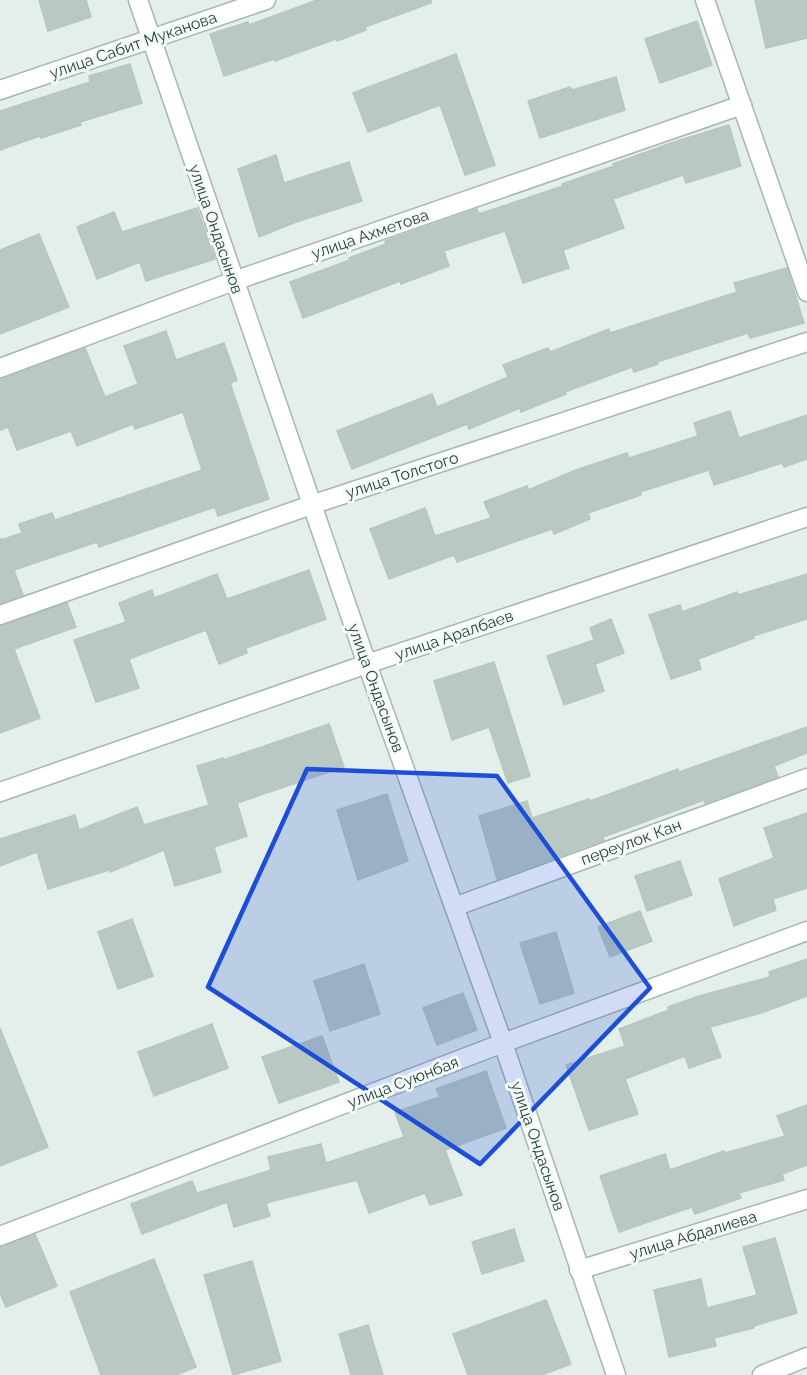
<svg xmlns="http://www.w3.org/2000/svg" width="807" height="1375" viewBox="0 0 807 1375" font-family="Raleway,sans-serif">
	<style>
		.building { fill: #b9c8c3; stroke: #b6c7c1; stroke-width: 1.5 }
		.lines { fill: none; stroke-linecap: round; stroke-linejoin: round }
		.minor-casing { stroke: #a6b6b2; stroke-width: 21 }
		.minor { stroke: #fff; stroke-width: 18 }
		.marked { fill: #1d4ed8; fill-opacity: 0.2; stroke: #1d4ed8; stroke-width: 4.5; stroke-linejoin: round }
		.labels { text-anchor: middle; dominant-baseline: central; stroke-width: 6; stroke-linejoin: round; paint-order: stroke }
		.street-label { font-size: 16px; fill: #23403a; stroke: #f5faf8 }
	</style>
	<rect width="100%" height="100%" fill="#e4eeea"/>
	<g class="building">
		<polygon points="39,0 86,0 91,17 48,31"/>
		<polygon points="317,0 431,0 431,3 365,27 366,30 337,41 336,39 275,61 274,59 224,76 210,34 248,22 249,25"/>
		<polygon points="755,0 807,0 807,38 766,48"/>
		<polygon points="697,21 712,65 660,83 645,39"/>
		<polygon points="456,54 495,165 465,175 440,105 368,132 353,93"/>
		<polygon points="130,64 142,103 80,122 81,125 41,138 40,136 0,150 0,111 90,82 89,76"/>
		<polygon points="616,77 625,110 540,138 528,101 570,87 572,90"/>
		<polygon points="729,125 741,166 686,183 683,175 613,199 624,228 563,250 569,268 523,283 505,231 444,251 449,266 401,284 400,281 303,318 290,282 350,260 349,258 386,244 385,241 477,209 479,214 563,186 562,184 614,166 613,164 674,142"/>
		<polygon points="276,155 284,183 349,162 362,201 296,222 259,237 238,169"/>
		<polygon points="197,208 215,259 146,281 140,262 97,279 77,227 114,212 122,232"/>
		<polygon points="39,234 69,307 0,334 0,250"/>
		<polygon points="787,268 804,323 750,338 748,333 657,362 658,364 634,372 632,367 565,392 566,394 521,412 520,408 469,429 467,424 352,469 337,431 432,394 437,407 508,377 503,365 548,348 550,352 609,329 610,333 737,292 734,283"/>
		<polygon points="166,331 176,360 224,343 237,380 230,383 269,499 218,516 215,507 99,547 97,542 14,570 23,595 0,603 0,539 4,539 22,533 19,524 52,513 55,520 202,470 183,412 135,429 133,424 77,446 71,431 17,450 8,427 0,430 0,379 85,348 105,397 138,384 124,346"/>
		<polygon points="730,411 739,438 807,415 807,459 784,467 782,463 714,485 709,470 640,492 641,495 588,513 590,519 554,534 552,529 457,562 454,555 389,579 370,529 425,508 435,536 491,518 484,502 527,486 528,490 576,470 627,453 629,458 698,436 694,423"/>
		<polygon points="309,570 326,619 246,648 247,653 219,664 206,630 129,659 139,688 96,702 74,640 126,622 119,603 152,590 154,598 217,574 227,599"/>
		<polygon points="807,574 807,619 753,636 754,638 698,659 701,669 671,679 649,615 680,605 682,612 737,592 738,595"/>
		<polygon points="67,603 76,627 14,649 40,718 0,733 0,626"/>
		<polygon points="611,619 624,653 595,664 604,691 564,705 547,656 594,640 590,628"/>
		<polygon points="494,662 530,776 508,783 489,727 452,740 434,681"/>
		<polygon points="329,724 344,767 237,803 247,836 214,847 221,872 175,886 164,850 110,872 109,870 48,889 37,852 0,866 0,839 75,815 79,830 137,807 144,825 209,805 197,766 223,758 223,760"/>
		<polygon points="807,727 807,753 774,766 778,777 705,803 704,800 603,837 604,840 497,879 479,816 527,801 532,818 589,799 590,801 678,769 679,772"/>
		<polygon points="387,794 408,861 358,880 337,810"/>
		<polygon points="807,813 807,888 773,899 776,910 734,926 719,879 774,858 764,828"/>
		<polygon points="680,861 692,895 647,911 635,876"/>
		<polygon points="640,911 652,941 610,957 598,927"/>
		<polygon points="132,919 153,976 118,989 98,932"/>
		<polygon points="556,932 574,993 540,1004 520,943"/>
		<polygon points="807,959 807,996 761,1013 710,1027 721,1057 689,1068 685,1056 625,1079 638,1114 589,1130 566,1065 625,1046 619,1029 669,1010 668,1007 699,996 770,977 769,972"/>
		<polygon points="364,964 380,1014 330,1031 314,981"/>
		<polygon points="463,993 477,1030 437,1045 423,1008"/>
		<polygon points="212,1024 228,1068 154,1096 138,1052"/>
		<polygon points="0,1028 48,1147 0,1166"/>
		<polygon points="322,1036 339,1082 279,1103 262,1057"/>
		<polygon points="486,1071 506,1128 445,1150 462,1195 430,1205 425,1193 369,1213 357,1180 266,1203 270,1216 234,1227 227,1202 142,1234 131,1204 192,1181 197,1193 271,1170 268,1157 321,1144 326,1163 404,1137 395,1112 440,1097 436,1089"/>
		<polygon points="807,1105 807,1165 782,1174 784,1180 739,1193 741,1198 695,1214 692,1207 619,1232 600,1176 665,1154 670,1170 724,1151 725,1153 785,1136 777,1116"/>
		<polygon points="514,1229 524,1261 482,1274 472,1242"/>
		<polygon points="35,1234 57,1286 6,1307 0,1293 0,1247"/>
		<polygon points="775,1238 797,1313 754,1326 754,1328 714,1338 716,1346 669,1357 654,1290 701,1279 707,1308 757,1295 743,1247"/>
		<polygon points="154,1259 196,1367 176,1375 101,1375 70,1292"/>
		<polygon points="252,1261 281,1361 233,1375 204,1275"/>
		<polygon points="546,1300 571,1364 542,1375 468,1375 453,1334"/>
		<polygon points="368,1325 383,1375 351,1375 339,1334"/>
	</g>
	<g class="lines">
		<g class="minor-casing">
			<g id="minor">
				<polyline points="138,0 367,664 503,1043 616,1375"/>
				<polyline points="705,0 807,292"/>
				<polyline points="0,90 266,0"/>
				<polyline points="0,368 234,281 742,105"/>
				<polyline points="0,615 311,505 807,342"/>
				<polyline points="0,792 367,664 807,517"/>
				<polyline points="454,907 807,778"/>
				<polyline points="0,1236 503,1043 807,931"/>
				<polyline points="579,1270 807,1199"/>
				<polyline points="762,1375 807,1357"/>
			</g>
		</g>
		<use href="#minor" class="minor"/>
	</g>
	<path class="marked" d="M307,769L497,776L650,988L480,1164L208,987Z"/>
	<g class="labels">
		<g class="street-label">
			<text transform="translate(133 45) rotate(-19)">улица Сабит Муканова</text>
			<text transform="translate(216 229) rotate(71)">улица Ондасынов</text>
			<text transform="translate(370 234) rotate(-19)">улица Ахметова</text>
			<text transform="translate(402 475) rotate(-18)">улица Толстого</text>
			<text transform="translate(454 635) rotate(-19)">улица Аралбаев</text>
			<text transform="translate(376 688) rotate(70)">улица Ондасынов</text>
			<text transform="translate(631 842) rotate(-20)">переулок Кан</text>
			<text transform="translate(403 1082) rotate(-21)">улица Суюнбая</text>
			<text transform="translate(538 1146) rotate(71)">улица Ондасынов</text>
			<text transform="translate(693 1235) rotate(-17)">улица Абдалиева</text>
		</g>
	</g>
</svg>
